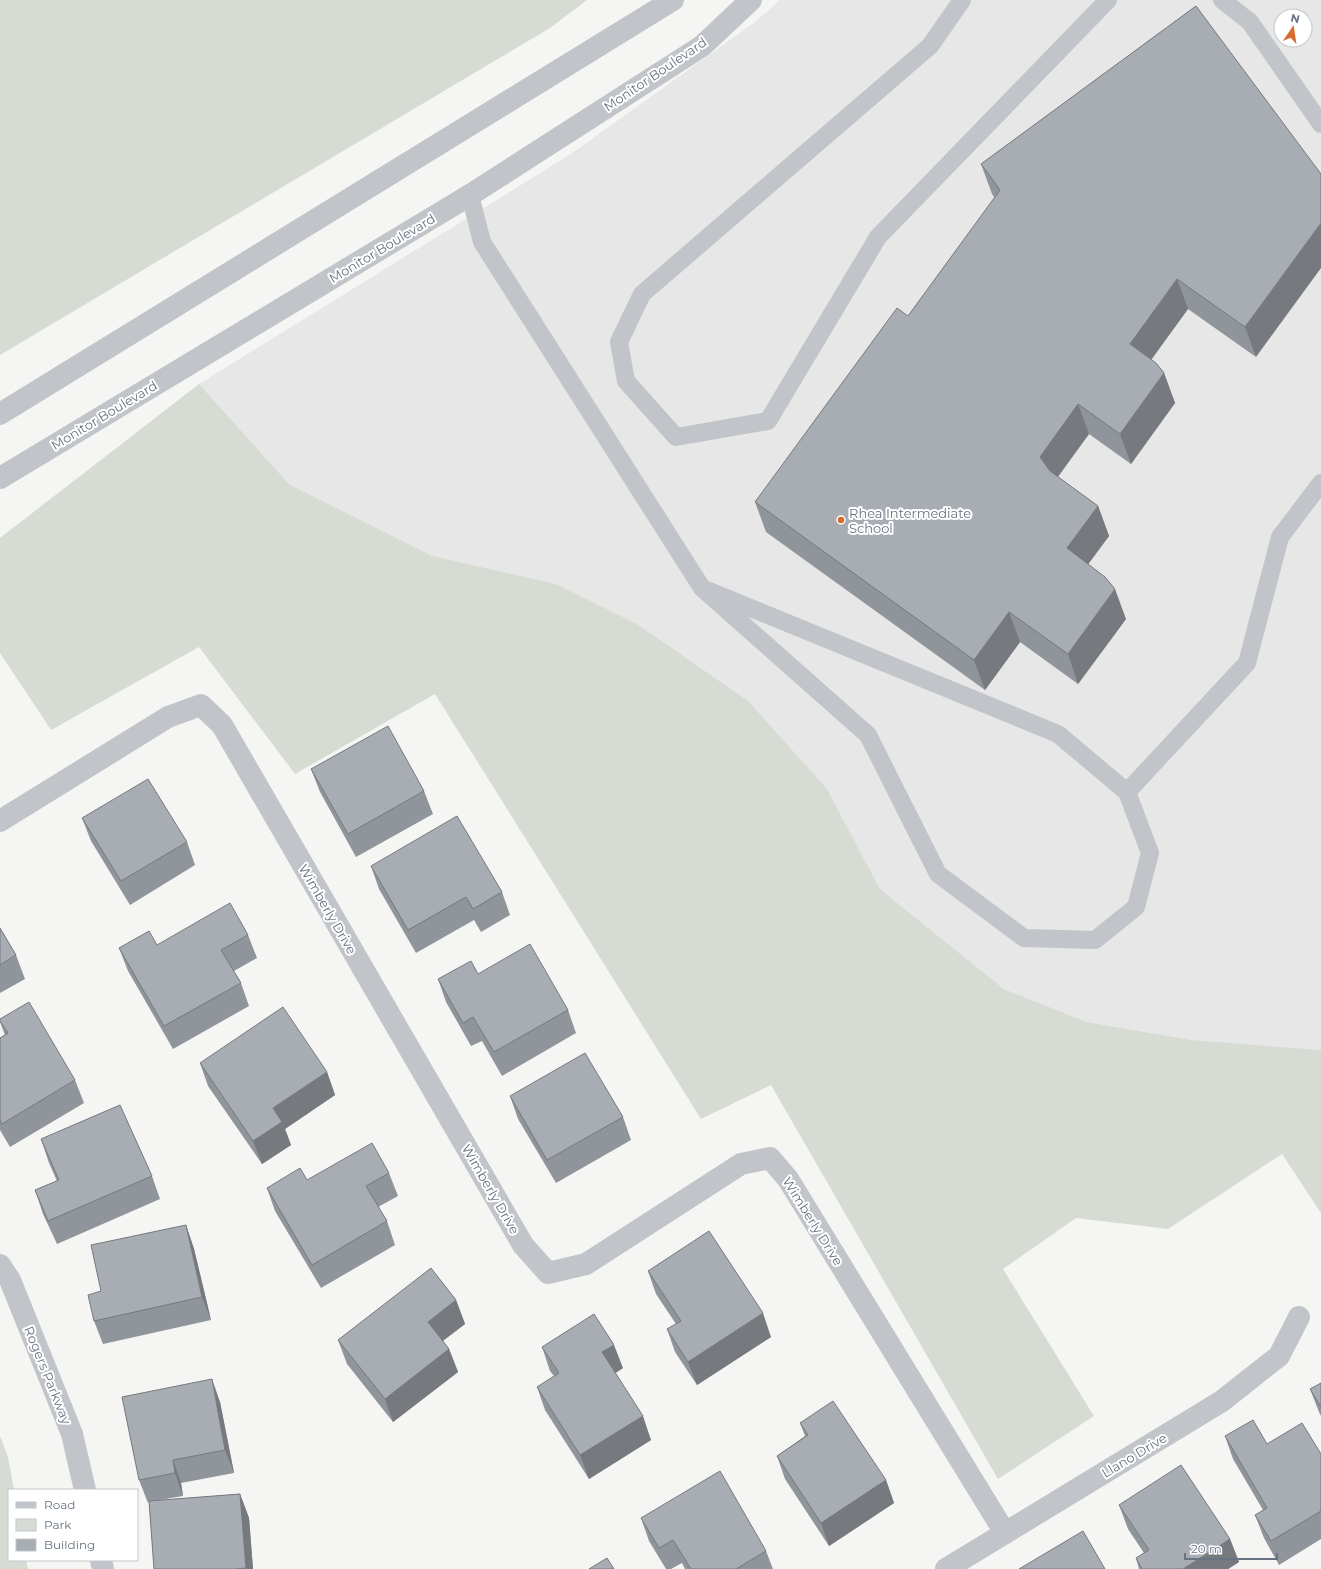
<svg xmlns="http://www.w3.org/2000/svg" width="1321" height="1569" viewBox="0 0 1321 1569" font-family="Montserrat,sans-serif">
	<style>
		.built { fill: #e6e7e6; fill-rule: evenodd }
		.green { fill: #d6dcd4 }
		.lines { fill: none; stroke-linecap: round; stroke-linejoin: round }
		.service { stroke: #c1c4c8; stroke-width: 18 }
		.minor { stroke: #c1c4c8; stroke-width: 22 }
		.tertiary { stroke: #c1c4c8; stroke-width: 22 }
		.wall { fill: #90959b }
		.shaded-wall { fill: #76797e }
		.building { fill: #a8adb4; stroke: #76797e }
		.poi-dot { fill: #d86c30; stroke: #fff; stroke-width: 1.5 }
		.labels { text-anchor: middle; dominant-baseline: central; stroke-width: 4; stroke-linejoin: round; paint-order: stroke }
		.street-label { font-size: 13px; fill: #677282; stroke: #fff }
		.poi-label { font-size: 13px; fill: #677282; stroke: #fff; text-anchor: start }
	</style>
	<rect width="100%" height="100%" fill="#f5f6f3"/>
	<path class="built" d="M780,0H1321V1050L1192,1040L1087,1022L1004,989L880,889L827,789L556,584L433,556L289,484L199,384L571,154L755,22ZM1281,16H1305V40H1281Z"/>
	<g class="green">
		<polygon points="0,0 587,0 550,28 0,355"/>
		<polygon points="199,384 289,484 433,556 556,584 637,624 748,701 827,789 880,889 1004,989 1087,1022 1192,1040 1321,1050 1321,1213 1282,1154 1168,1229 1076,1218 1003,1269 1094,1416 998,1479 771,1085 701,1119 435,694 295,774 199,647 51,730 0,653 0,538"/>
		<polygon points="0,1436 8,1457 14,1490 9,1490 9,1560 26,1560 28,1569 0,1569"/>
	</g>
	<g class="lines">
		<g class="service">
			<polyline points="962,0 930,46 642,294 619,342 626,381 676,437 768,421 878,237 1108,0"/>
			<polyline points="1222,0 1250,22 1321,124"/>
			<polyline points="470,195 482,242 702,588 868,735 938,874 1024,938 1095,940 1136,907 1150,853 1127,792 1058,734 702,588"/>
			<polyline points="1127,792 1247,663 1280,537 1321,483"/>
		</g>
		<g class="minor">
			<polyline points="0,821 168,717 201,705 222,725 523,1245 548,1273 586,1264 741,1164 770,1158 788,1179 1005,1533"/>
			<polyline points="0,1265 10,1280 72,1434 85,1490"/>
			<polyline points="101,1560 103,1569"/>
			<polyline points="946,1569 1222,1401 1279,1356 1299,1317"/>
		</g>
		<g class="tertiary">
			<polyline points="0,414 673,0"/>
			<polyline points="0,478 470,195 702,46 751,0"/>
		</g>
	</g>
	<g class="wall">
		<polygon points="1196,6 1256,357 1188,309 1151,359 1164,373 1175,403 1131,464 1089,434 1058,477 1098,506 1109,536 1088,564 1126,619 1078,684 1020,642 985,690 766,532 755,502 908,316 995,198 992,194 981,164"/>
		<polygon points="311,769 424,791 433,814 356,857 320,792"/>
		<polygon points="82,818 187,842 195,865 130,905 91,841"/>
		<polygon points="371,866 502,892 510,915 481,932 474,920 416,953 379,889"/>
		<polygon points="0,928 16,955 25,979 0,993"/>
		<polygon points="248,935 257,958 234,971 241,983 249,1006 173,1049 128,971 119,948 157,945"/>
		<polygon points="478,974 568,1010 576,1033 502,1076 482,1041 471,1046 446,1002 438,979"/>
		<polygon points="0,1019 75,1080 84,1103 10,1147 0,1130 0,1038 5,1035 0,1022"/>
		<polygon points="200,1063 327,1072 335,1095 285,1129 291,1145 262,1164 208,1086"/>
		<polygon points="510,1096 623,1117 631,1140 556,1183 518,1119"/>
		<polygon points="41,1139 152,1176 160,1199 57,1244 43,1214 35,1190 57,1181 49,1163"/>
		<polygon points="389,1173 398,1196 378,1207 387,1221 395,1245 321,1288 275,1211 267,1188 307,1180"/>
		<polygon points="186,1225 194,1249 211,1320 103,1344 94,1321 101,1291"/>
		<polygon points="648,1271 771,1337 697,1385 675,1352 667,1329 676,1324 656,1294"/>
		<polygon points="456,1300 465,1324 443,1341 449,1349 458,1372 393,1422 347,1364 338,1340"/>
		<polygon points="542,1347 623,1368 615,1373 651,1440 589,1479 545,1410 537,1387 554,1376 550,1371"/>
		<polygon points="1321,1383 1321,1416 1319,1412 1310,1389"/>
		<polygon points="220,1402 234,1473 181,1483 183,1496 159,1500 240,1494 249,1518 253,1569 154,1569 149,1502 148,1503 139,1480"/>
		<polygon points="800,1423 886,1480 894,1503 829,1546 785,1479 777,1456 805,1436"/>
		<polygon points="1225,1436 1267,1444 1321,1454 1321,1539 1279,1565 1264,1538 1255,1515 1263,1510 1233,1459"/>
		<polygon points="1119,1505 1230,1539 1239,1562 1228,1569 1139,1569 1136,1558 1144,1553 1128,1529"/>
		<polygon points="641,1518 766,1551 773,1569 685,1569 682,1563 671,1569 666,1569 649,1541"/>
	</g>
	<g class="shaded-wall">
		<polygon points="1321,223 1321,268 1256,357 1245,327"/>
		<polygon points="1177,279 1188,309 1141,374 1130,344"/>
		<polygon points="1164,373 1175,403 1131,464 1120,434"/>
		<polygon points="1078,404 1089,434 1050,487 1040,457"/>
		<polygon points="1098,506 1109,536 1078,578 1067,548"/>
		<polygon points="1115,589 1126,619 1078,684 1068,654"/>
		<polygon points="1009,612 1020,642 985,690 974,660"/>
		<polygon points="327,1072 335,1095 285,1129 291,1145 262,1164 253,1141 273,1108"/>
		<polygon points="186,1225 194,1249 211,1320 202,1297"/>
		<polygon points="456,1300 465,1324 437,1345 428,1322"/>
		<polygon points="763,1313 771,1337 697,1385 688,1362"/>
		<polygon points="614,1345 623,1368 611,1376 602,1352"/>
		<polygon points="449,1349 458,1372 393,1422 385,1399"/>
		<polygon points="212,1379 220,1402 234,1473 225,1450"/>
		<polygon points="643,1416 651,1440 589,1479 580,1455"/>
		<polygon points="173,1460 181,1483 183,1496 175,1473"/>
		<polygon points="886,1480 894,1503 829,1546 821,1523"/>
		<polygon points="240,1494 249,1518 253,1569 246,1569 246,1568"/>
		<polygon points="1230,1539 1239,1562 1228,1569 1183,1569"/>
	</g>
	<g class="building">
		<polygon points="1196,6 1321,174 1321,223 1245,327 1177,279 1130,344 1156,363 1164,373 1120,434 1078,404 1040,457 1050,471 1098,506 1067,548 1105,577 1115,589 1068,654 1009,612 974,660 755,502 897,308 908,316 1000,190 981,164"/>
		<polygon points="388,726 424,791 348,834 311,769"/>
		<polygon points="148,779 187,842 121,881 82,818"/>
		<polygon points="457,816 502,892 473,909 466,897 408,930 371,866"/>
		<polygon points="230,903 248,935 221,950 241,983 164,1026 119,948 149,931 157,945"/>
		<polygon points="0,928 16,955 0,965"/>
		<polygon points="530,944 568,1010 494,1052 473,1017 463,1023 438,979 471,961 478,974"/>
		<polygon points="29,1002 75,1080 2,1124 0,1120 0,1038 8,1033 0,1021 0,1019"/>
		<polygon points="283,1007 327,1072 273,1108 282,1122 253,1141 200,1063"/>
		<polygon points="585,1053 623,1117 547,1160 510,1096"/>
		<polygon points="120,1105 152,1176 48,1221 35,1190 59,1180 41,1139"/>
		<polygon points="372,1143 389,1173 366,1186 387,1221 312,1265 267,1188 300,1168 307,1180"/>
		<polygon points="186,1225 202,1297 94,1321 88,1295 101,1291 91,1245"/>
		<polygon points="709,1231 763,1313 688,1362 667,1329 681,1321 648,1271"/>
		<polygon points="431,1268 456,1300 428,1322 449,1349 385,1399 338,1340"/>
		<polygon points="594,1314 614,1345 602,1352 643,1416 580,1455 537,1387 559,1373 542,1347"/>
		<polygon points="212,1379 225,1450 173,1460 175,1473 139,1480 122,1397"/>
		<polygon points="1321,1383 1321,1407 1310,1389"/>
		<polygon points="833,1401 886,1480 821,1523 777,1456 808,1435 800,1423"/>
		<polygon points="1253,1420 1267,1444 1302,1423 1321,1454 1321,1511 1271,1541 1255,1515 1267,1508 1225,1436"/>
		<polygon points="1181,1465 1230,1539 1183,1569 1142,1569 1136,1558 1149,1550 1119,1505"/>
		<polygon points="720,1471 766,1551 736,1569 691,1569 673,1540 659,1548 641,1518"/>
		<polygon points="240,1494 246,1568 236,1569 154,1569 149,1501"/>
		<polygon points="1083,1531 1105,1569 1019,1569"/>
		<polygon points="607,1558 614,1569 589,1569"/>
	</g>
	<circle class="poi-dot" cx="841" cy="520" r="4"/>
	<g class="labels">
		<g class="street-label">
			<text transform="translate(655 74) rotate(-34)">Monitor Boulevard</text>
			<text transform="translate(382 248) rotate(-31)">Monitor Boulevard</text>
			<text transform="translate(104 415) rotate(-31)">Monitor Boulevard</text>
			<text transform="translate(328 909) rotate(60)">Wimberly Drive</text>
			<text transform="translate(491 1189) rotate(60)">Wimberly Drive</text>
			<text transform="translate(813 1221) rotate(58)">Wimberly Drive</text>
			<text transform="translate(48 1375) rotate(68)">Rogers Parkway</text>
			<text transform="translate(1134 1455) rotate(-31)">Llano Drive</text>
		</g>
		<g class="poi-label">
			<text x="849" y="513">Rhea Intermediate<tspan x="849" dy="15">School</tspan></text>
		</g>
	</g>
	<rect x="8" y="1489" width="130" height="72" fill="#ffffff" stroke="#c2c7cd"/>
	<rect x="16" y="1502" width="20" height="6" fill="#c1c4c8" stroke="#c2c7cd"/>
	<text x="44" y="1509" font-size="12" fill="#677282">Road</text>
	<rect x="16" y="1519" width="20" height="12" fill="#d6dcd4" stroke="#c2c7cd"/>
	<text x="44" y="1529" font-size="12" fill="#677282">Park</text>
	<rect x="16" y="1539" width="20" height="12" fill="#a8adb4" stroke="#c2c7cd"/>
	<text x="44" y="1549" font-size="12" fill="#677282">Building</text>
	<g transform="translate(1293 28) rotate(13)"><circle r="19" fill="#ffffff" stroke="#c2c7cd"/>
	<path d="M0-3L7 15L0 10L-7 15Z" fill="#d86c30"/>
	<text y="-6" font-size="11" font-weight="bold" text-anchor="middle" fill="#677282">N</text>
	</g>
	<path d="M1185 1553v6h92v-6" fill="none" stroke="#677282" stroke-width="2"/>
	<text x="1191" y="1553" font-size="12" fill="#677282" stroke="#ffffff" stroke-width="3" paint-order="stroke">20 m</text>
</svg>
